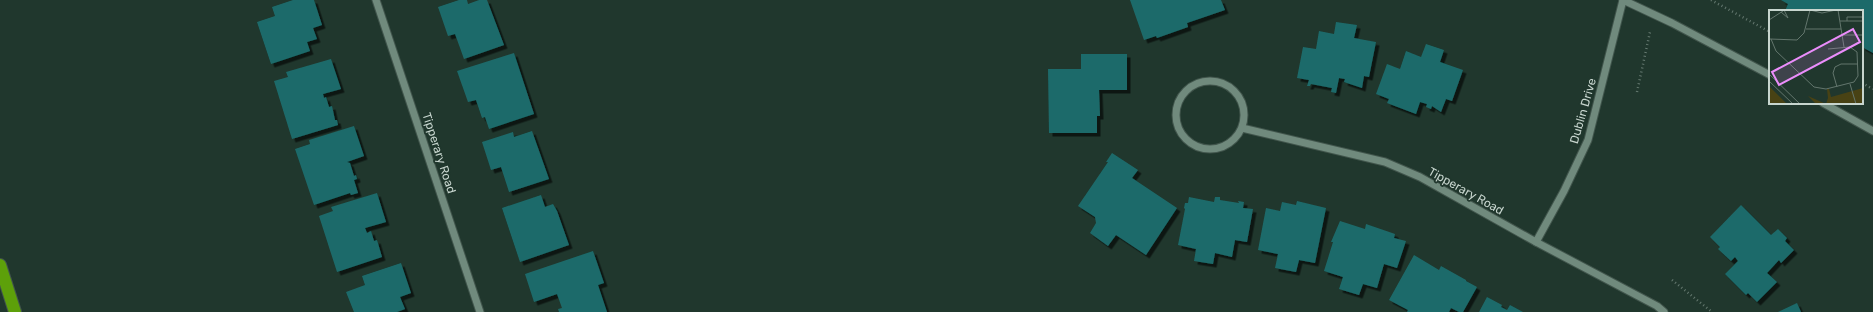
<svg xmlns="http://www.w3.org/2000/svg" width="1873" height="312" viewBox="0 0 1873 312" font-family="Rubik,sans-serif">
	<style>
		.building { fill: #1d6a6a; filter: url(#shadow) }
		.lines { fill: none; stroke-linecap: round; stroke-linejoin: round }
		.minor-casing { stroke: #41554c; stroke-width: 9 }
		.highway-casing { stroke: #41554c; stroke-width: 14 }
		.path { stroke: #657970; stroke-width: 2.5; stroke-dasharray: 1 3; stroke-linecap: butt }
		.minor { stroke: #708a7d; stroke-width: 7 }
		.highway { stroke: #5da00a; stroke-width: 12 }
		.labels { text-anchor: middle; dominant-baseline: central; stroke-width: 3.5; stroke-linejoin: round; paint-order: stroke }
		.street-label { font-size: 12px; fill: #c7d5ce; stroke: #20372d }
		.inset-road { fill: none; stroke: #63766d; stroke-width: 1 }
		.view { fill: #eb8dfb; fill-opacity: 0.15; stroke: #eb8dfb; stroke-width: 2 }
		.inset-edge { fill: none; stroke: #c7d5ce; stroke-width: 2 }
	</style>
	<defs>
		<filter id="shadow"><feDropShadow dx="3.5" dy="3.5" stdDeviation="0" flood-color="#0009"/></filter>
	</defs>
	<rect width="100%" height="100%" fill="#20372d"/>
	<g class="building">
		<polygon points="293,0 314,0 322,25 313,28 317,39 307,42 310,51 271,64 257,22 275,16 272,7"/>
		<polygon points="459,0 467,0 468,4 479,0 487,0 504,45 464,59 455,34 448,36 438,7"/>
		<polygon points="1130,0 1221,0 1225,10 1187,23 1188,27 1157,38 1156,36 1144,40"/>
		<polygon points="1781,0 1873,0 1873,53 1862,47 1862,11 1785,11 1788,4"/>
		<polygon points="1336,22 1357,25 1354,38 1376,42 1369,77 1364,76 1362,88 1344,82 1345,79 1339,78 1336,93 1331,92 1332,88 1311,84 1310,86 1307,86 1309,80 1297,78 1303,47 1316,49 1319,31 1334,34"/>
		<polygon points="1426,44 1444,50 1440,62 1463,70 1452,101 1446,99 1441,112 1432,106 1431,109 1426,107 1427,104 1420,102 1416,114 1387,103 1389,99 1376,94 1387,64 1400,69 1406,51 1421,57"/>
		<polygon points="514,53 534,114 489,129 485,117 482,118 476,100 468,102 457,71"/>
		<polygon points="1081,54 1127,54 1127,90 1099,90 1100,116 1097,116 1097,133 1049,133 1048,69 1081,69"/>
		<polygon points="331,59 341,89 323,94 324,98 326,97 329,107 332,106 335,120 337,120 338,125 292,139 274,81 288,77 286,72"/>
		<polygon points="354,126 364,156 347,162 350,163 354,176 356,175 357,179 354,180 358,193 351,195 350,193 314,205 295,149 310,144 309,140"/>
		<polygon points="532,131 549,179 509,192 501,167 491,170 482,142 513,132 514,137"/>
		<polygon points="1112,153 1138,170 1132,178 1177,208 1146,255 1116,235 1108,246 1090,233 1096,223 1095,217 1078,206 1108,162 1106,162"/>
		<polygon points="377,193 386,222 365,228 367,233 371,231 374,241 377,240 382,257 337,272 319,216 333,211 331,207"/>
		<polygon points="541,195 545,207 553,204 557,211 569,245 520,262 502,208"/>
		<polygon points="1189,197 1214,202 1215,197 1220,197 1220,200 1239,203 1238,201 1244,202 1243,208 1253,209 1247,242 1235,240 1232,257 1215,253 1213,264 1194,261 1196,249 1178,245 1185,209 1184,208 1185,203 1188,203"/>
		<polygon points="1297,201 1326,208 1315,263 1299,260 1296,272 1275,268 1278,254 1258,250 1266,208 1280,211 1282,202 1296,205"/>
		<polygon points="1741,205 1771,235 1778,229 1787,238 1785,241 1794,250 1781,263 1779,260 1767,273 1777,282 1757,302 1748,293 1746,295 1725,274 1738,261 1735,257 1731,261 1718,249 1720,247 1710,237"/>
		<polygon points="1340,221 1365,229 1366,224 1395,234 1394,238 1406,241 1397,268 1384,264 1377,288 1363,284 1359,295 1339,289 1343,277 1324,271 1333,242 1331,242"/>
		<polygon points="593,251 604,283 598,285 607,312 559,312 558,309 562,308 557,294 534,302 525,274"/>
		<polygon points="1414,255 1439,270 1441,266 1466,280 1466,281 1477,287 1463,312 1459,312 1451,308 1449,312 1407,312 1408,310 1389,300"/>
		<polygon points="401,263 411,293 400,297 405,309 397,312 354,312 346,292 365,285 362,276"/>
		<polygon points="1487,297 1502,305 1501,307 1507,310 1510,305 1523,312 1479,312"/>
		<polygon points="1797,303 1801,312 1778,312"/>
	</g>
	<g class="lines">
		<g class="minor-casing">
			<g id="minor">
				<polyline points="376,0 480,312"/>
				<polyline points="1623,0 1672,23 1770,75"/>
				<circle cx="1210" cy="115" r="34"/>
				<polyline points="1823,103 1873,131"/>
				<polyline points="1242,128 1385,162 1420,177 1536,242 1657,306 1664,312"/>
				<polyline points="1536,242 1564,191 1588,140 1623,0"/>
			</g>
		</g>
		<g class="highway-casing">
			<polyline id="highway" points="0,265 15,312"/>
		</g>
		<g class="path">
			<polyline points="1711,0 1770,32"/>
			<polyline points="1862,83 1873,89"/>
			<polyline points="1637,92 1650,32"/>
			<polyline points="1672,280 1712,312"/>
		</g>
		<use href="#minor" class="minor"/>
		<use href="#highway" class="highway"/>
	</g>
	<g class="labels">
		<g class="street-label">
			<text transform="translate(1583 111) rotate(-74)">Dublin Drive</text>
			<text transform="translate(439 153) rotate(72)">Tipperary Road</text>
			<text transform="translate(1466 191) rotate(29)">Tipperary Road</text>
		</g>
	</g>
	<g transform="translate(1769 10)">
		<rect width="94" height="94" fill="#20372d"/>
		<path d="M0,76L18,94H0ZM94,78V94H47L39,86L57,94L59,88L58,79H60L62,87Z" fill="#484214"/>
		<path class="inset-road" d="M69,0L75,37M12,2L19,8L15,0M0,10L14,1M71,11H78V7H94M78,11H94M37,19H72M73,25H94M1,29L28,30L35,23L41,0L53,3L67,0M2,29L7,41L45,77L57,79L85,72L89,66L88,42L81,37L59,39M0,64L31,94M0,71L24,94M81,74L87,94M68,77L64,63L66,57L72,54H89"/>
		<path class="view" d="M84,19L91,32L10,75L3,62Z"/>
		<rect width="94" height="94" class="inset-edge"/>
	</g>
</svg>
